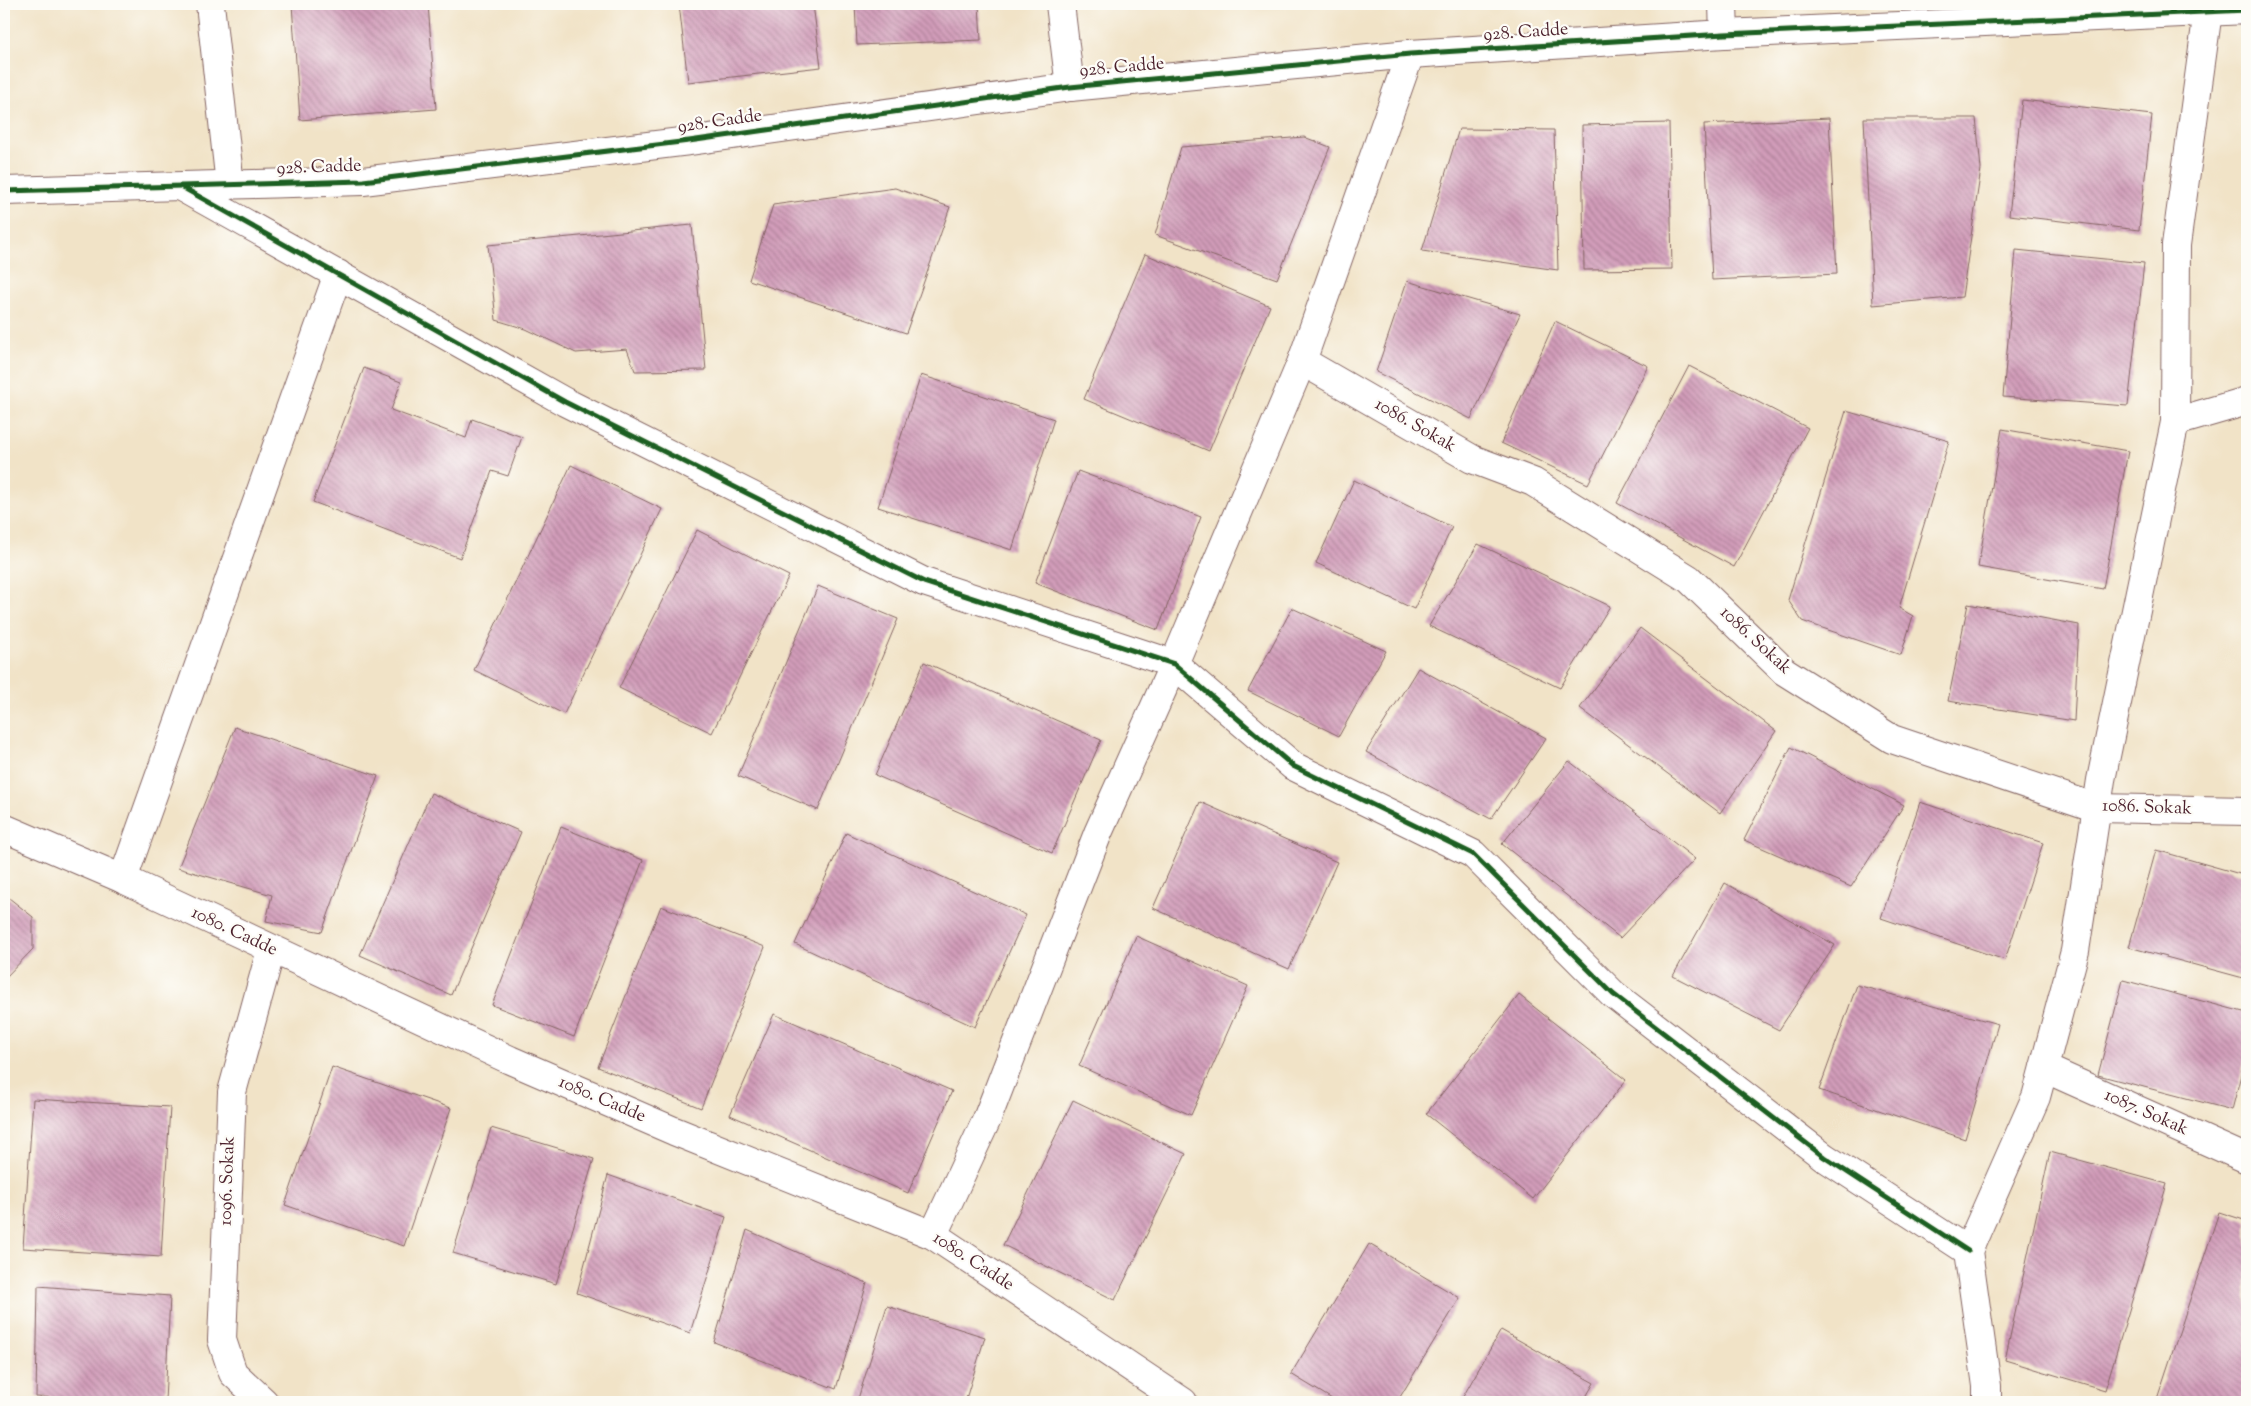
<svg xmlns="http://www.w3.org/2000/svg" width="2251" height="1406" viewBox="0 0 2251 1406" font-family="'Sorts Mill Goudy',serif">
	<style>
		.building { fill: url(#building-back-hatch) }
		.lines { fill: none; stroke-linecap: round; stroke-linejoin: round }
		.minor-casing { stroke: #846462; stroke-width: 30 }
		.tertiary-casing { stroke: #846462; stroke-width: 30 }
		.minor { stroke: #fff; stroke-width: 28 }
		.tertiary { stroke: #fff; stroke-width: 28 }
		.cycleway-casing { stroke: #fdfcf7; stroke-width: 8 }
		.cycleway { stroke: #1b5e20; stroke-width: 5 }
		.labels { text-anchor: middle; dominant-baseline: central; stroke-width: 4.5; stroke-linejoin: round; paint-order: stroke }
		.street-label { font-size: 18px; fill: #4a1f2b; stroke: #fdfcf7 }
	</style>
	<defs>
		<pattern id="building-back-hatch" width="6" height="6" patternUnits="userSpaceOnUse" patternTransform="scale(1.25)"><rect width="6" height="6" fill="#d19cb9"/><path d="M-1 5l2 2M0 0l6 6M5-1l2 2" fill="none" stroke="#ac7f97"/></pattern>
	</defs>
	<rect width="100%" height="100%" fill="#fdfcf7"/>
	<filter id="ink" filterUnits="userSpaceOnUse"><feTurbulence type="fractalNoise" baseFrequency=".02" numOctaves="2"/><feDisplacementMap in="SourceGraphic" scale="10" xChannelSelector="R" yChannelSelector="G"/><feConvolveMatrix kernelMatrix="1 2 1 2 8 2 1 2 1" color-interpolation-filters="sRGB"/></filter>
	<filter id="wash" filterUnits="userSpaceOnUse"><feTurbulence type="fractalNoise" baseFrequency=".0096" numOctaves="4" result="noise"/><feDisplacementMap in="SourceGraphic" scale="20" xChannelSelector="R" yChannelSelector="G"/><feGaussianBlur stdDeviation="1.12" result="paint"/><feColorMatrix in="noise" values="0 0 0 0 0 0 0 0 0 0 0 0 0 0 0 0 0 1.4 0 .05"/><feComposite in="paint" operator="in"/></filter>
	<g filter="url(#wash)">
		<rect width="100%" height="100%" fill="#f1e3c7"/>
		<g id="blocks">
			<g class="building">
				<polygon points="292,4 428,4 436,109 300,120"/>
				<polygon points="679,4 813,4 821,67 688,82"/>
				<polygon points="855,4 979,4 981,40 857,45"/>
				<polygon points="2022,100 2152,115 2139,230 2009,215"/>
				<polygon points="1829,118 1837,274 1712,280 1704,124"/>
				<polygon points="1864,118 1976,118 1981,169 1962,297 1873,305"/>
				<polygon points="1669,123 1672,269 1584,270 1582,125"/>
				<polygon points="1459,129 1554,130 1558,270 1422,251"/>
				<polygon points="1304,137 1330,147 1277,279 1155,235 1181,147"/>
				<polygon points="895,188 950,207 906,333 749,280 773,205"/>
				<polygon points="692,225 706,370 635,371 627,349 576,353 526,329 496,320 488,245"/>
				<polygon points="2016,250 2144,263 2128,406 2003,397"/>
				<polygon points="1145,254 1270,306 1209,451 1084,399"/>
				<polygon points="1407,281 1520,314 1471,419 1376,372"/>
				<polygon points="1555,321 1648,366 1588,484 1501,443"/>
				<polygon points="1689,366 1808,428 1734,567 1617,503"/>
				<polygon points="364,368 401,382 391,410 466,438 472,419 522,437 508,476 492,471 460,558 313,502"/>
				<polygon points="921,375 1054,419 1012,550 878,507"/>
				<polygon points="1846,411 1949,441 1899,608 1913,616 1901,655 1802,621 1788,600"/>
				<polygon points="2002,429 2128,451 2103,589 1978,567"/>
				<polygon points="571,465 662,509 564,714 474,670"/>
				<polygon points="1078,471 1201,517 1158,630 1035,583"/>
				<polygon points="1354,480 1452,527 1414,609 1316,563"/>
				<polygon points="697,530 789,576 712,733 619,688"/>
				<polygon points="1478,544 1610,606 1560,688 1429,626"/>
				<polygon points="818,586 898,619 818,810 738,776"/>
				<polygon points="1968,604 2079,625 2074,721 1948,701"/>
				<polygon points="1292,608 1386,651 1339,736 1248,691"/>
				<polygon points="1640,628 1776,731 1720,813 1580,708"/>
				<polygon points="924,662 1101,740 1052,853 875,775"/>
				<polygon points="1418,668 1546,738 1491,819 1366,752"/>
				<polygon points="235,727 378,776 322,932 266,921 272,895 178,868"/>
				<polygon points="1791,747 1904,805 1851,887 1744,840"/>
				<polygon points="1569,761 1695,859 1620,938 1502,844"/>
				<polygon points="431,793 521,832 451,995 360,955"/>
				<polygon points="1200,802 1337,862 1289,969 1153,908"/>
				<polygon points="1920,802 2043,843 2005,960 1881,918"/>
				<polygon points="561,827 643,860 574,1037 492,1005"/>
				<polygon points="846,833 1026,915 975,1027 795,944"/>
				<polygon points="2156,850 2247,876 2247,979 2129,947"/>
				<polygon points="1725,883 1835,945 1779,1030 1673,976"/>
				<polygon points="4,894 33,917 33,949 4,979"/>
				<polygon points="661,906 765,947 701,1108 598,1067"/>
				<polygon points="1136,936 1248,986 1191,1115 1079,1066"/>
				<polygon points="2123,980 2247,1013 2247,1051 2232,1110 2098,1075"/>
				<polygon points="1857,985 1998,1024 1965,1139 1819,1090"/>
				<polygon points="1519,995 1626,1080 1533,1199 1426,1114"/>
				<polygon points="774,1014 952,1091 908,1193 730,1115"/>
				<polygon points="332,1067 451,1108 404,1246 285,1205"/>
				<polygon points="33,1099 170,1107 161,1257 23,1248"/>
				<polygon points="1073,1100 1186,1154 1115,1300 1003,1245"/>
				<polygon points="491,1128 594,1159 556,1284 453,1253"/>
				<polygon points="2050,1152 2167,1184 2105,1390 2005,1360"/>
				<polygon points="608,1175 726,1217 690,1333 577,1293"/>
				<polygon points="2219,1212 2247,1221 2247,1402 2156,1402"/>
				<polygon points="747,1230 867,1283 836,1389 714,1342"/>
				<polygon points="1369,1244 1460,1298 1397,1402 1337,1402 1291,1374"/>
				<polygon points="38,1286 170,1296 165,1402 36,1397"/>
				<polygon points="887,1306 985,1337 965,1402 857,1402"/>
				<polygon points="1501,1330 1594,1383 1583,1402 1460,1402"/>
			</g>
		</g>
	</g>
	<g filter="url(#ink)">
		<use href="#blocks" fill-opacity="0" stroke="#846462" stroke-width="1"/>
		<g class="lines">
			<g class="minor-casing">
				<g id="minor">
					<polyline points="210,4 230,185"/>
					<polyline points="1060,4 1070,87"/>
					<polyline points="1723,4 1724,34"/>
					<polyline points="181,187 565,402 924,582 1174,664 1293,766 1473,854 1613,994 1824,1157 1968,1251"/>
					<polyline points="1302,361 1472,459 1533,482 1689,579 1784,671 1892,739 2097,808 2247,811"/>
					<polyline points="2175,422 2247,401"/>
					<polyline points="123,879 338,274"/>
					<polyline points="2044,1068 2247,1159"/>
					<polyline points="933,1235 987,1119 1098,833 1174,664 1302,361 1410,54"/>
					<polyline points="264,1402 233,1373 222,1340 232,1092 271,950"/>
					<polyline points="1987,1402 1987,1386 1968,1251 2036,1097 2075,951 2101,780 2175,422 2176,245 2209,4"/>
				</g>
			</g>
			<g class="tertiary-casing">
				<g id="tertiary">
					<polyline points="4,191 363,181 689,141 1070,87 1410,54 1724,34 2247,10"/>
					<polyline points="4,828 123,879 510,1060 674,1131 933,1235 1183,1402"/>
				</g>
			</g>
			<use href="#minor" class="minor"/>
			<use href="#tertiary" class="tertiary"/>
			<g class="cycleway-casing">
				<g id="cycleway">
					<polyline points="182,187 565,402 924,582 1174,664 1293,766 1473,854 1613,994 1824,1157 1968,1251"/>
					<polyline points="4,191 363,181 689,141 1070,87 1410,54 1724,34 2247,10"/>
				</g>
			</g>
			<use href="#cycleway" class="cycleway"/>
		</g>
	</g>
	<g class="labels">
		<g class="street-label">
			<text transform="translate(1526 33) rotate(-4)">928. Cadde</text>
			<text transform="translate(1122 68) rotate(-5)">928. Cadde</text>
			<text transform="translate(720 122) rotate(-8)">928. Cadde</text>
			<text transform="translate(319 168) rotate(-2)">928. Cadde</text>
			<text transform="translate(1415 426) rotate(30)">1086. Sokak</text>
			<text transform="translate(1755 641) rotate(43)">1086. Sokak</text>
			<text transform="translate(2147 808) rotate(2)">1086. Sokak</text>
			<text transform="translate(234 932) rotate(25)">1080. Cadde</text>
			<text transform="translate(602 1100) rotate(23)">1080. Cadde</text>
			<text transform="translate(2146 1113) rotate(24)">1087. Sokak</text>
			<text transform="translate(228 1181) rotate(-88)">1096. Sokak</text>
			<text transform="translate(973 1262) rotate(33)">1080. Cadde</text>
		</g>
	</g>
	<rect width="2251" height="1406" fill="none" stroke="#fdfcf7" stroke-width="20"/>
</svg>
